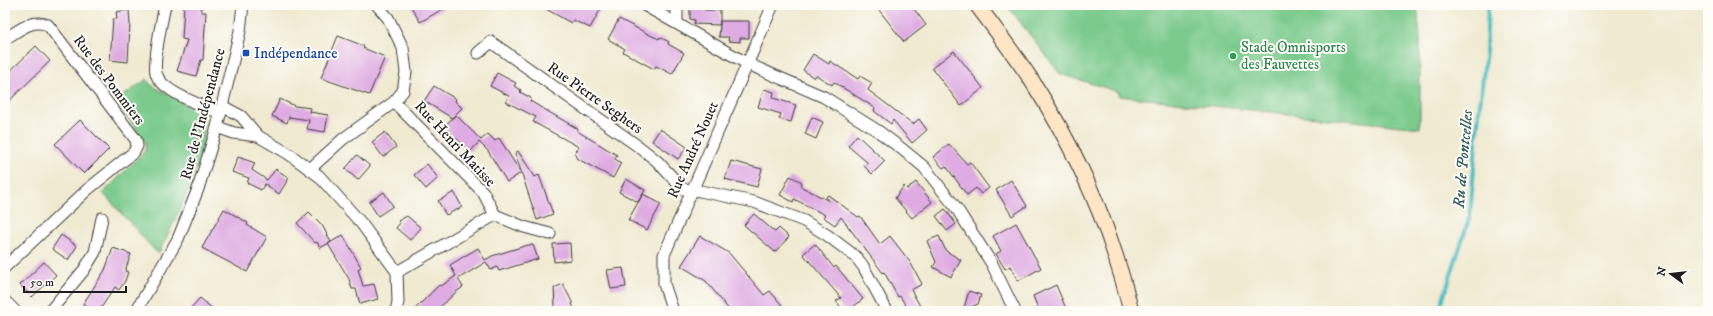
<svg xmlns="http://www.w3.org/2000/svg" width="1713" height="316" viewBox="0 0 1713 316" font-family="'IM FELL DW Pica',serif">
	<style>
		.green { fill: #7bcb8d; stroke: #4c7454 }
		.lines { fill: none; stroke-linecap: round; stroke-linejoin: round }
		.stream { stroke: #4cbbc2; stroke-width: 4 }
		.building { fill: #deabe2 }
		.street-casing { stroke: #3c3b37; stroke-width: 13 }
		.secondary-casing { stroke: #3c3b37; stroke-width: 17 }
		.street { stroke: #fff; stroke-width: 11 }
		.secondary { stroke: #fde5c5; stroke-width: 15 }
		.transit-dot { fill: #1a4fb4; stroke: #fdfcf7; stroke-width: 1.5 }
		.leisure-dot { fill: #2e9e5b; stroke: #fdfcf7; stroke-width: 1.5 }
		.labels { text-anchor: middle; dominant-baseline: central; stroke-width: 4; stroke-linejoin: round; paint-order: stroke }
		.leisure-label { font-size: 15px; fill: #27864d; stroke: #fdfcf7; text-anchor: start }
		.transit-label { font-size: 15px; fill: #164399; stroke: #fdfcf7; text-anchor: start }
		.street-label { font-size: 15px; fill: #1c1c1c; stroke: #fdfcf7 }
		.water-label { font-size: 16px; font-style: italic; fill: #2f5c5e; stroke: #fdfcf7 }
	</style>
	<rect width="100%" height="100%" fill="#fdfcf7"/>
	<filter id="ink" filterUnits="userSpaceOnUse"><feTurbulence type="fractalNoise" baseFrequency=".025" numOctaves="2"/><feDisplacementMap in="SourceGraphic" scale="8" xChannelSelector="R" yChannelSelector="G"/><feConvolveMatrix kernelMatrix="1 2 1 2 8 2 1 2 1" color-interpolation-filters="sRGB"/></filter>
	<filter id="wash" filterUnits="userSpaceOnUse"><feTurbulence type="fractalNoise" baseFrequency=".012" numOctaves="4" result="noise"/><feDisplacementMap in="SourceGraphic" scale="16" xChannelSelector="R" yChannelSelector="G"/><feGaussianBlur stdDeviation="0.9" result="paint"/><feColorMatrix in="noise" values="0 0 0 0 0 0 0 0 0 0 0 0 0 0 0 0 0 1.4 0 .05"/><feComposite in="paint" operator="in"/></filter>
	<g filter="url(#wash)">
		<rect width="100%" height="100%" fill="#f0ead1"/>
		<g class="green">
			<polygon points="1007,5 1417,5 1420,38 1420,128 1119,96 1119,92 1060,74"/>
			<path d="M147,79L150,84C164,93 195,107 202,121C214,144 170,231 158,254L103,193L145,151L146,143L116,101Z"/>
		</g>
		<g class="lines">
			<polyline class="stream" points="1439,311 1470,216 1477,131 1486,51 1488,5"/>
		</g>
		<g id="blocks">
			<g class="building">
				<polygon points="184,5 201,5 201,12 206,12 203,60 201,60 196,76 177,71 187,40 182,39"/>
				<polygon points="410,5 450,5 420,22"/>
				<polygon points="539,5 603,5 590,28 573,20 571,23"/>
				<polygon points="690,5 705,5 705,10 720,10 720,25 720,21 749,21 749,38 740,38 740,42 728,41 729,37 719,37 720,25 694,24 695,20 690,19"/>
				<polygon points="875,5 911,5 926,25 904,42"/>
				<polygon points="129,10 130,24 128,62 110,60 113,19 117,19 116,12"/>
				<polygon points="619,19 650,35 659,39 660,37 669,42 668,44 684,53 672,74 656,66 654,69 623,52 625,49 608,39"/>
				<polygon points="338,36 364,46 363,48 385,57 369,95 321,78"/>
				<polygon points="36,46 50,61 5,105 5,76"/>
				<polygon points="954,51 983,88 961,106 932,68"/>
				<polygon points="813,54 829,64 830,61 858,79 860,76 872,83 868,90 913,124 919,119 927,130 912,143 893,120 891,124 874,111 875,108 834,82 832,85 816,75 814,78 803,70"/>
				<polygon points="497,73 516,83 514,86 521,90 520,92 531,98 530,101 578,129 577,131 617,155 615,159 621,163 613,178 576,158 577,156 574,154 579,147 533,122 536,117 506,102 509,96 490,86"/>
				<polygon points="434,86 456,99 455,101 462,108 452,118 424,101"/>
				<polygon points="764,89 774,92 773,98 796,105 791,122 779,119 781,114 758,107"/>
				<polygon points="280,99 295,106 311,108 310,112 328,115 325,132 307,129 309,120 289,117 287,123 272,116"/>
				<polygon points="456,115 481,140 488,134 495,141 499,138 521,173 507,182 488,151 479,142 470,152 444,126"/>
				<polygon points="812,117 823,122 816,139 805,134"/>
				<polygon points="80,120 109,149 84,174 55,144"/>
				<polygon points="660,129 687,147 678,159 652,141"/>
				<polygon points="385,132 396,147 383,157 372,142"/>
				<polygon points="857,135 885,161 872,174 864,166 868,163 848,146"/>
				<polygon points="949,144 967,164 970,162 989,188 981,194 976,188 967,195 946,166 943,168 933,157"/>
				<polygon points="518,151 535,177 539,175 553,214 537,220 515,153"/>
				<polygon points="357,155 370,166 358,180 345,169"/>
				<polygon points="238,157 255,163 252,170 267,180 276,169 289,178 279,194 265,184 261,190 247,183 249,178 232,172"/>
				<polygon points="731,161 762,169 757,187 725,179"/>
				<polygon points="427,164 438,178 426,189 414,175"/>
				<polygon points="790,176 802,182 800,186 829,201 826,197 828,195 858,217 860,216 880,244 890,236 910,262 922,284 911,290 923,311 909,311 900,296 898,297 884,272 883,273 841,217 835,225 823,217 825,215 794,199 793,202 780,195"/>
				<polygon points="626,179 645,190 638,202 619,192"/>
				<polygon points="1011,180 1027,206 1012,216 996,190"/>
				<polygon points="916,182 932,202 912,218 895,198 904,186 907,189"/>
				<polygon points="384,192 393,206 378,216 369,202"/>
				<polygon points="454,192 462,207 446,215 438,201"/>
				<polygon points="643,194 661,204 647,230 628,220"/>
				<polygon points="224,209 248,223 247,225 267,237 247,272 202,248"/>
				<polygon points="945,209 956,224 947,231 936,216"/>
				<polygon points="309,212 322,225 331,242 320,248 317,242 315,243 297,223"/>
				<polygon points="754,214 775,232 779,228 789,237 775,252 744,225"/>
				<polygon points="407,216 421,228 410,240 396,228 400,223 398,221"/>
				<polygon points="1016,223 1041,268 1018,281 1010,266 1005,269 996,254 1001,251 993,236"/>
				<polygon points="61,235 77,246 68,260 52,249"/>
				<polygon points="343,235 361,267 358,269 363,286 374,284 378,299 360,304 356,289 352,289 349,279 328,244"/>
				<polygon points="700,236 729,253 764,295 770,291 787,311 730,311 706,281 681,266"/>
				<polygon points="939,236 946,251 961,260 951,277 933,267 936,262 927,241"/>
				<polygon points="570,243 571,260 554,262 553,244"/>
				<polygon points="815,244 834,268 836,266 863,299 848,311 844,311 836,301 841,298 803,254"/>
				<polygon points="528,245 533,245 538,259 499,271 497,267 491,270 486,262 458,279 463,287 456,292 436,311 413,311 439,285 441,286 456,276 450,265 478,248 485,260 492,256"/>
				<polygon points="113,248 131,254 125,271 128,272 125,281 119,290 115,287 99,311 93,311 83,304 105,270"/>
				<polygon points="44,262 56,275 32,297 20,285"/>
				<polygon points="623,268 626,287 611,289 607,270"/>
				<polygon points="563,284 573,304 572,304 575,311 557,311 555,307 554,288"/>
				<polygon points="1056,285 1067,311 1039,311 1033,296"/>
				<polygon points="969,291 981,295 978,304 963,311"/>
				<polygon points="200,298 215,311 188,311"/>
			</g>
		</g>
	</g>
	<g filter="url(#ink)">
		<use href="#blocks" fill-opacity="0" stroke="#3c3b37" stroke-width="1"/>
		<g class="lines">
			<g class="street-casing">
				<g id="street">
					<path d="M165,5C162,20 153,60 156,73C160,91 204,107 221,113"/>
					<polyline points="644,5 748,64 824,97 878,131 902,149 924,167 957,209 992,264 1015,311"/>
					<polyline points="677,23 677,5"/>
					<path d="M5,39C18,31 32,18 48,25L136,140L137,146L134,152L87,190L5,267"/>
					<polyline points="478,53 491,42 642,149 657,161 683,189 700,191 754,202 804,221 827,235 856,257 863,266 887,311"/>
					<polyline points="394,102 483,192 495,215"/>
					<polyline points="217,127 234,133 258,136 241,116 222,106"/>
					<polyline points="258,136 289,154 319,176 361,223 397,272 398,302 396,311"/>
					<polyline points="310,169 343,139 394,102 403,91 406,72 403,48 388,18 377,5"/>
					<polyline points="495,215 524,227 550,234"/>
					<polyline points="397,272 495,215"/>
					<polyline points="5,301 15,311"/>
					<polyline points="50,311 84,270 95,252 102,218"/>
					<polyline points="136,311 178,239 198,189 217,127 240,31 243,5"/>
					<polyline points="673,311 664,284 664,255 773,5"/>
				</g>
			</g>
			<g class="secondary-casing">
				<path id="secondary" d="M977,5C996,30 1015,55 1032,81C1077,151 1112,231 1131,311"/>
			</g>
			<use href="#street" class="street"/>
			<use href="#secondary" class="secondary"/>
		</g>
	</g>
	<rect class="transit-dot" x="242" y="49" width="8" height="8" rx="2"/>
	<circle class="leisure-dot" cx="1233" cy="56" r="4"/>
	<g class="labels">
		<g class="leisure-label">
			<text x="1241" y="47">Stade Omnisports<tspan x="1241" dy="17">des Fauvettes</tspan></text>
		</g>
		<g class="transit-label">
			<text x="254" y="53">Indépendance</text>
		</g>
		<g class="street-label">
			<text transform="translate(109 80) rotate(53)">Rue des Pommiers</text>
			<text transform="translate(595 98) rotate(35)">Rue Pierre Seghers</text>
			<text transform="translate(203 114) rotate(-75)">Rue de l'Indépendance</text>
			<text transform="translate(455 144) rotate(47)">Rue Henri Matisse</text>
			<text transform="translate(693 150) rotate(-66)">Rue André Nouet</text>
		</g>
		<g class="water-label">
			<text transform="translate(1463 159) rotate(-85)">Ru de Pontcelles</text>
		</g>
	</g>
	<rect width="1713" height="316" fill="none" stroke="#fdfcf7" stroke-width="20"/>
	<g transform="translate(1671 274) rotate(285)" stroke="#fdfcf7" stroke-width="3" paint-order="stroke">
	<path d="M0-3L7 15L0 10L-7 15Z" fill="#1c1c1c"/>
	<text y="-6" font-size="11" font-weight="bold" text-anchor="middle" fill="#1c1c1c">N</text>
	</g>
	<path d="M24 286v6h102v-6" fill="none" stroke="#1c1c1c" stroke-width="2"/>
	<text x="30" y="286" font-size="12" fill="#1c1c1c" stroke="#fdfcf7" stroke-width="3" paint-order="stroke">50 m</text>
</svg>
